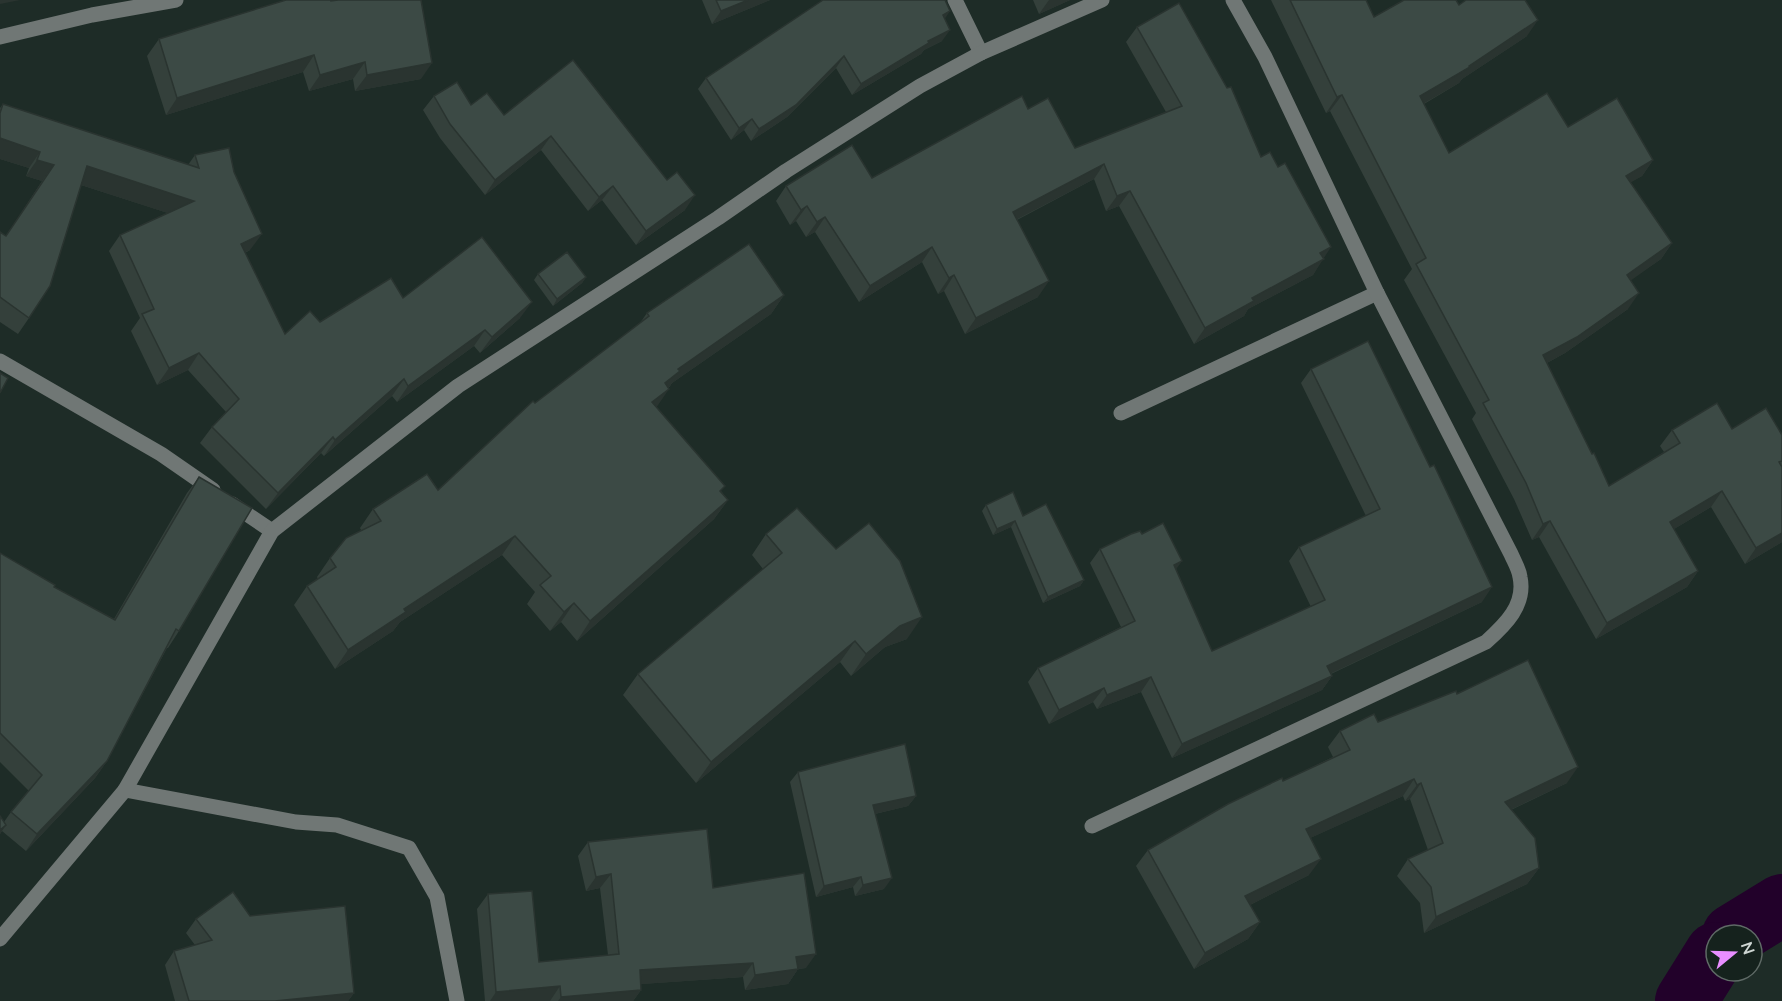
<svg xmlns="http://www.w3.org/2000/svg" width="1782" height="1001" viewBox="0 0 1782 1001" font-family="Mulish,sans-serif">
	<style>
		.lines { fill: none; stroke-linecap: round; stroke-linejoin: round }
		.river { stroke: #22012a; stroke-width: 62 }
		.minor { stroke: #707775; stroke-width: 15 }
		.wall { fill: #34403b }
		.shaded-wall { fill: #2a3430 }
		.building { fill: #3c4a45; stroke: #2a3430; stroke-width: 1.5 }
	</style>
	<rect width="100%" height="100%" fill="#1e2c27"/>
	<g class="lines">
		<g class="river">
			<polyline points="1733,935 1782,905"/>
			<polyline points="1686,1001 1716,953"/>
		</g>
		<g class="minor">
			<polyline points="955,0 981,53"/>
			<polyline points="0,37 92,15 176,0"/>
			<polyline points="0,361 161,454 213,490"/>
			<polyline points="1121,413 1377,293"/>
			<polyline points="232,504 272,531"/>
			<polyline points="125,790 296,822 337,825 409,848 437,897 457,1001"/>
			<path d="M1092,826L1486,642C1505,625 1526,605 1520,577C1519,569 1514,561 1511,554L1377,293L1265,57L1233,0"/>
			<polyline points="0,939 125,790 272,531 458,386 718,218 786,171 920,86 981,53 1102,0"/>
		</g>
	</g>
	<g class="wall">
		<polygon points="702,0 770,0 712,24"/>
		<polygon points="1033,0 1070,0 1039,14"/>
		<polygon points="1271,0 1366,0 1374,17 1459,5 1527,36 1462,79 1459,83 1424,104 1449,153 1568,127 1653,160 1642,176 1630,182 1672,243 1661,259 1630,280 1628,309 1565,353 1547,363 1592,454 1609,486 1664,452 1660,446 1672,430 1732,429 1782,435 1782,542 1745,564 1711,507 1674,529 1698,571 1687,587 1596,639 1539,537 1532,540 1514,499 1472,419 1476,413 1404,280 1412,269 1330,111 1326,113"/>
		<polygon points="331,1 421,79 355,91 353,79 309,91 303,72 166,115 147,56 159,39"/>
		<polygon points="945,19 942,41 924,50 921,54 852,95 836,68 787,117 751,141 744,130 731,140 698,89 706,78"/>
		<polygon points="1137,27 1261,157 1323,258 1313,275 1248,309 1244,316 1194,344 1119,206 1106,211 1094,179 1017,220 1038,297 965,334 944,291 938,294 922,262 859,302 815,232 806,237 796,221 790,225 776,201 786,186 872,178 1028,109 1075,148 1166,112 1126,42"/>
		<polygon points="573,60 685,210 636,245 602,200 588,211 541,150 485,195 440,138 423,110 434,96 471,105 504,115"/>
		<polygon points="3,104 188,165 195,155 250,250 245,253 285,334 320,322 403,298 520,318 480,353 474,346 397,402 392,396 324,456 321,453 266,509 200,443 212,427 226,412 188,370 157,385 131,331 140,318 109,251 120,235 168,213 81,185 29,318 18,334 0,322 0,232 6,236 42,181 26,176 29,168 0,159 0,108"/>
		<polygon points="538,274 586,277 582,283 553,306 534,280"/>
		<polygon points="784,295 771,314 672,383 656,407 728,500 714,519 577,641 561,622 550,631 527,604 535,592 502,555 400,622 393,631 335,669 294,605 307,586 318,579 317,577 330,558 361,530 360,528 373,509 438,490 535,403 640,323 647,313"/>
		<polygon points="1311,369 1482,602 1331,674 1332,676 1322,690 1172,758 1141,692 1097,709 1093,702 1049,724 1028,682 1038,668 1121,627 1090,563 1100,549 1142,534 1176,569 1212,651 1311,607 1289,561 1299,547 1366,516 1301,383"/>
		<polygon points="199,477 179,631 168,648 167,648 107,761 95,778 26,851 2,831 0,834 0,816 4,822 11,812 29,791 0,762 0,553 54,587 114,619 187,493"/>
		<polygon points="986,505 1023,516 1084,580 1080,586 1043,603 1011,527 993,535 982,511"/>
		<polygon points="766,534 907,639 885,647 851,676 840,662 696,783 623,695 638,674 763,569 752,555"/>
		<polygon points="1457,694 1567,783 1511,810 1539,868 1527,884 1424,933 1420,903 1397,876 1408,859 1428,850 1410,799 1405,801 1403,796 1310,838 1309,875 1250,905 1260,922 1248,939 1194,969 1136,866 1148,850 1283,781 1333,757 1328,747 1340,731 1378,722"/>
		<polygon points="798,772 916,796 908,806 875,814 884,889 855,896 853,887 816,897 790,782"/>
		<polygon points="588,842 713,888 806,968 798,969 788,984 745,990 743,977 641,984 641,990 633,1001 485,1001 477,909 488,894 539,962 608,955 600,888 586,891 578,856"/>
		<polygon points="250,916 354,993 348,1001 175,1001 165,965 174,951 195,945 186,933 196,919"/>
	</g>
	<g class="shaded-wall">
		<polygon points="0,0 20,0 0,4"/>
		<polygon points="748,0 770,0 712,24 721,11"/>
		<polygon points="1049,0 1070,0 1039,14"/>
		<polygon points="950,11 942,23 943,15"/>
		<polygon points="1538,20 1527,36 1462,79 1459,83 1409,112 1420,96"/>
		<polygon points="950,30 942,41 924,50 921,54 852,95 861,84 928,41"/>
		<polygon points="314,55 303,72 166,115 177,98"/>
		<polygon points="844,56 836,68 787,117 751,141 759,129"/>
		<polygon points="365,62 353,79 309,91 320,75"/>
		<polygon points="432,63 421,79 355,91 367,75"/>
		<polygon points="1342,95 1330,111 1326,113 1337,97"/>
		<polygon points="752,119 744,130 731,140 739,128"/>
		<polygon points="551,136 541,150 485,195 495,180"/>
		<polygon points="0,138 40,152 29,168 0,159"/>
		<polygon points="37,160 54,165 42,181 26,176"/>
		<polygon points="1653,160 1642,176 1614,192 1626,176"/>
		<polygon points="1104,164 1094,179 1002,227 1013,212"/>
		<polygon points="87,166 194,201 183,218 75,183"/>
		<polygon points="613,186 602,200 588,211 599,197"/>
		<polygon points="1130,191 1119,206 1106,211 1117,196"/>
		<polygon points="695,195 685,210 636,245 646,231"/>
		<polygon points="807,206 796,221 790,225 801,210"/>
		<polygon points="825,217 815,232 806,237 817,222"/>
		<polygon points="262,234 250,250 229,260 241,244"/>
		<polygon points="1672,243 1661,259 1616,291 1627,275"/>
		<polygon points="932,247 922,262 859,302 870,286"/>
		<polygon points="1331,247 1313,275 1248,309 1244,316 1194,344 1205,328 1320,253"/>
		<polygon points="954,275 944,291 938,294 949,278"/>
		<polygon points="586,277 582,283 553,306 557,299"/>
		<polygon points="1049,281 1038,297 965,334 976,318"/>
		<polygon points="1639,293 1628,309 1565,353 1532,371 1543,355"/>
		<polygon points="784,295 771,314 672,383 667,390 665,383 678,369"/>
		<polygon points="532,302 520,318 480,353 492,337"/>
		<polygon points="485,330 474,346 397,402 408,386"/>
		<polygon points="199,353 188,370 157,385 169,368"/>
		<polygon points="404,379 392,396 324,456 335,440"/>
		<polygon points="669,389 656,408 652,402"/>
		<polygon points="333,437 321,453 266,509 278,493"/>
		<polygon points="1722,491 1711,507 1659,538 1670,522"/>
		<polygon points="728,500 714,519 577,641 590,621"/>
		<polygon points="1015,521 1011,527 993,535 997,529"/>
		<polygon points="1550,521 1539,537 1532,540 1543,524"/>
		<polygon points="1782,533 1782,542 1745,564 1756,548"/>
		<polygon points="515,536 502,555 400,622 393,631 335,669 348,650 404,609"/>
		<polygon points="1182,561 1172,575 1174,565"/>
		<polygon points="1698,571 1687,587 1596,639 1607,623"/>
		<polygon points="1084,580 1080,586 1043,603 1048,597"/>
		<polygon points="1492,587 1482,602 1317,680 1327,666"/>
		<polygon points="574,603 561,622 550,631 564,612"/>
		<polygon points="922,617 907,639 885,647 851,676 866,654 900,626"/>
		<polygon points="855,641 840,662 696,783 711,762"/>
		<polygon points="1332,676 1322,690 1172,758 1182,744"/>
		<polygon points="1151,677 1141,692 1097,709 1107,695"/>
		<polygon points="1104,688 1093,702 1049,724 1059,710"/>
		<polygon points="107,761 95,778 26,851 37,834"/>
		<polygon points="1578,767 1567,783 1493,818 1505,802"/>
		<polygon points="1414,779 1403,796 1295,845 1306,829"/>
		<polygon points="1421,783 1410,799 1405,801 1417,785"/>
		<polygon points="916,796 908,806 866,816 873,805"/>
		<polygon points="6,825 0,834 0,830"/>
		<polygon points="1321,859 1309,875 1234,913 1245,896"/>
		<polygon points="1539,868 1527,884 1424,933 1436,917"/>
		<polygon points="611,874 600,888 586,891 596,877"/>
		<polygon points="861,877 853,887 816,897 824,886"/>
		<polygon points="892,878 884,889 855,896 863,885"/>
		<polygon points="1260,922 1248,939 1194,969 1205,953"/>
		<polygon points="816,954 806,968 798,969 788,984 745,990 755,975 796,957"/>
		<polygon points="753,963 743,977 629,985 640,970"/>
		<polygon points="560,986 550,1001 490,1001 496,992"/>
		<polygon points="641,990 633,1001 558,1001 561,997"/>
		<polygon points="354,993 348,1001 275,1001"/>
	</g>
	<g class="building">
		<polygon points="286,0 331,0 331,1 338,0 421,0 432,63 367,75 365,62 320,75 314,55 177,98 159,39"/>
		<polygon points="716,0 748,0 721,11"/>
		<polygon points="823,0 945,0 950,11 943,15 950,30 928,41 929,43 861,84 844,56 796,105 759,129 752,119 739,128 706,78"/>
		<polygon points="1290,0 1366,0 1374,17 1404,0 1456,0 1459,5 1466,0 1525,0 1538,20 1469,66 1470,67 1420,96 1449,153 1547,93 1568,127 1617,98 1653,160 1626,176 1672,243 1627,275 1639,293 1577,337 1543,355 1592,454 1594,453 1609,486 1680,443 1672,430 1717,403 1732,429 1766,408 1782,435 1782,461 1779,462 1782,467 1782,533 1756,548 1722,491 1670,522 1698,571 1607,623 1550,521 1543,524 1526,483 1483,403 1489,400 1416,264 1426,258 1342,95 1337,97"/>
		<polygon points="1179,3 1227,88 1231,87 1261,157 1270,152 1278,167 1285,163 1331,247 1320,253 1324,259 1252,298 1254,301 1205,328 1130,191 1117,196 1104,164 1013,212 1049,281 976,318 954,275 949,278 932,247 870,286 825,217 817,222 807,206 801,210 786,186 852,145 872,178 1022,96 1028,109 1048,98 1075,148 1182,106 1137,27"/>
		<polygon points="573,60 667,180 677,172 695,195 646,231 613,186 599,197 551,136 495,180 450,124 434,96 457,82 471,105 487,93 504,115"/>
		<polygon points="3,104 199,168 195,155 229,148 234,172 262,234 241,244 285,334 310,311 320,322 391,278 403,298 482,237 532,302 492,337 485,330 408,386 404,379 335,440 333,437 278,493 212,427 239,399 199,353 169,368 142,314 154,309 120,235 194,201 87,166 50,286 29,318 0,297 0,232 6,236 54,165 37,160 40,152 0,138 0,113"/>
		<polygon points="749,244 784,295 678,369 680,371 665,383 669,389 652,402 725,486 720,491 728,500 590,621 574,603 564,612 540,585 551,576 515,536 404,609 406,612 348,650 307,586 336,567 330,558 346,538 381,521 373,509 427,474 438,490 533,401 535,403 649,316 647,313"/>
		<polygon points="567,252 586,277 557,299 538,274"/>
		<polygon points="1368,341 1430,467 1434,465 1492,587 1327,666 1332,676 1182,744 1151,677 1107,695 1104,688 1059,710 1038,668 1135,621 1100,549 1131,534 1140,531 1142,534 1163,523 1182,561 1174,565 1212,651 1325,600 1299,547 1380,509 1311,369"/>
		<polygon points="0,373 8,378 0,393"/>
		<polygon points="199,477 252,508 179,631 176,629 107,761 37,834 11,812 42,775 0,733 0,553 55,585 54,587 115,620"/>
		<polygon points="1013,492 1023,516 1046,504 1084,580 1048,597 1015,521 997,529 986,505"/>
		<polygon points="797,508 836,549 869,523 900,561 922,617 900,626 866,654 855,641 711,762 638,674 782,553 766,534"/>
		<polygon points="1528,660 1578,767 1505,802 1535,838 1539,868 1436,917 1431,887 1408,859 1443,843 1421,783 1417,785 1414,779 1306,829 1321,859 1245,896 1260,922 1205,953 1148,850 1228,804 1282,778 1283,781 1350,750 1340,731 1374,714 1378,722 1456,691 1457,694"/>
		<polygon points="905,744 916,796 873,805 892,878 863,885 861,877 824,886 798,772"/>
		<polygon points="0,816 6,825 0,830"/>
		<polygon points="707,829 713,888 804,873 816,954 796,957 798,969 755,975 753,963 640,970 641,990 561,997 560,986 496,992 488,894 532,891 539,962 619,954 611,874 596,877 588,842"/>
		<polygon points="233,892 250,916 345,906 354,993 275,1001 189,1001 174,951 212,940 196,919"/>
	</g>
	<g transform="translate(1734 953) rotate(71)"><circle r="28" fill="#15221d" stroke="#5f6a66" stroke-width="1.5"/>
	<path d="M0-4.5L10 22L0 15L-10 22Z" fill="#e88eff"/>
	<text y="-9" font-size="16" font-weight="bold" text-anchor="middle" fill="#ced6d3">N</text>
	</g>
</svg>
